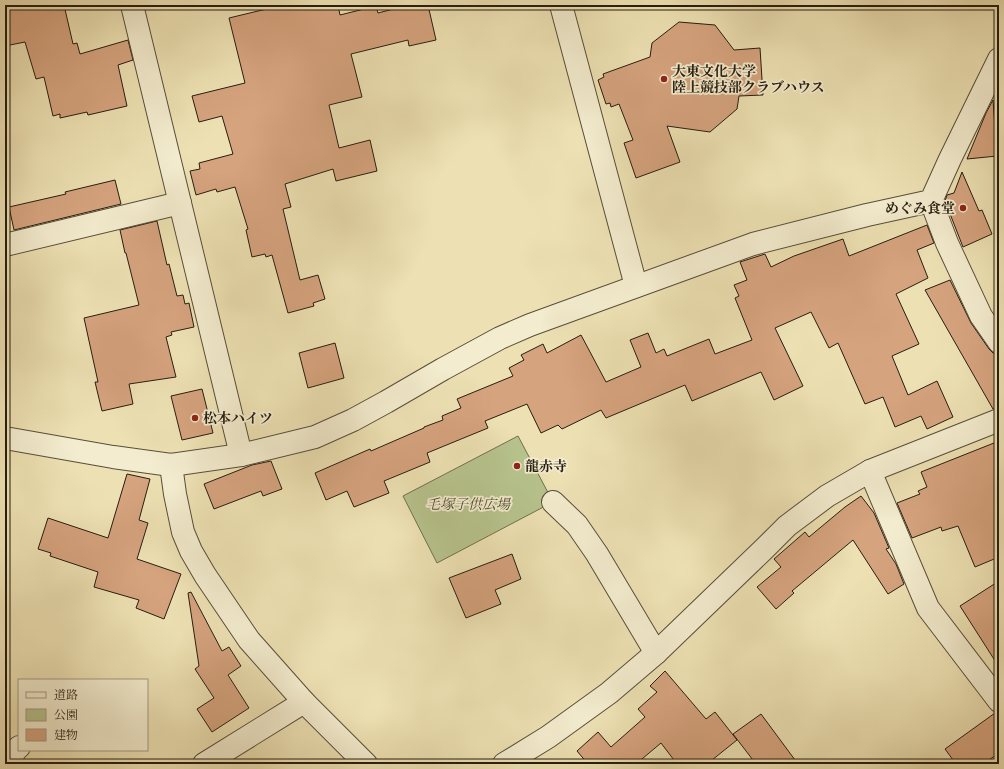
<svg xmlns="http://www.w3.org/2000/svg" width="1004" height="769" viewBox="0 0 1004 769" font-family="'IM FELL Great Primer','Noto Serif JP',serif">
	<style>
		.park { fill: #b7c38d; stroke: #6e704f }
		.building { fill: #d5a37e; stroke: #261d11 }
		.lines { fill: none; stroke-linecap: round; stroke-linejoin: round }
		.minor-casing { stroke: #584e3a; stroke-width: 24 }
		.minor { stroke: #f3ecce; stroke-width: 22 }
		.poi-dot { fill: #8f2418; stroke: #f3ecce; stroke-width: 1.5 }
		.labels { text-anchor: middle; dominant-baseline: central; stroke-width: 3.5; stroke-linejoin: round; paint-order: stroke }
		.poi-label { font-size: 14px; font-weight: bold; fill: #261d11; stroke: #f3ecce; text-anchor: start }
		.park-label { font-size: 14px; font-style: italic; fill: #524f36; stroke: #f3ecce }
	</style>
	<rect width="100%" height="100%" fill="#ede1b3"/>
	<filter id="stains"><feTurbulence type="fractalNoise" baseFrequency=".005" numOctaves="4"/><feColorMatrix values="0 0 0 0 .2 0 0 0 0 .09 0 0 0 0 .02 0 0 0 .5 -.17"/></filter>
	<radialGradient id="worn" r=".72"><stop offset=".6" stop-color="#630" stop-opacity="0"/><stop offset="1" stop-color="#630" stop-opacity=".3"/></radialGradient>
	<polygon class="park" points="518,436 553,502 437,563 403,496"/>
	<g class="building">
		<polygon points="5,5 64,5 73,44 77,43 80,54 128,40 133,60 118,65 127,106 88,115 87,112 60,118 60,114 53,116 44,77 36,79 25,42 5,46"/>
		<polygon points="283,5 338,5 340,15 376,6 378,13 409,5 428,5 436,40 409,46 408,40 351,54 362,97 329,105 339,148 370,140 377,171 336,181 333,169 285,184 291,207 283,209 300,280 318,275 325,299 313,303 314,306 288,313 272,255 266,257 265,254 252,257 246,230 248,229 235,187 217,192 216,189 196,195 190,171 200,169 199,163 233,154 222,116 199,122 192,96 245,83 229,18"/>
		<polygon points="679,22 715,25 734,50 760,48 763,95 739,96 737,109 710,132 667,126 680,162 636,178 624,143 633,140 619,104 611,107 610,103 606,104 598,80 604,77 603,74 650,57 652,43"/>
		<polygon points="993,100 997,156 967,159 986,113"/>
		<polygon points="962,172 979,211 982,210 992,234 963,247 945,201 947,195 954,193"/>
		<polygon points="115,180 121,204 14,230 9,207 66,194 65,192"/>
		<polygon points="157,221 167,265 169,264 177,296 183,295 185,304 189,303 194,327 171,332 172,335 166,337 176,377 129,384 133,404 102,411 95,382 98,382 84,318 139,305 126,253 125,253 120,230"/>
		<polygon points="927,225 934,243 917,250 928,278 896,294 919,344 892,356 908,395 937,381 953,417 927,429 921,416 895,427 883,397 865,404 838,343 829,348 811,312 775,328 803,386 774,400 761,372 692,401 685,385 606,418 601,410 562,429 558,425 541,433 527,404 485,421 488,428 427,453 430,462 384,481 389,493 354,507 347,491 326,500 315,473 370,449 371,451 424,428 424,427 443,420 442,416 461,408 457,399 513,376 509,368 524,360 521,355 543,344 547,353 581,335 606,382 641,367 630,340 648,333 656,353 664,349 667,356 709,339 715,354 752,340 735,298 739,296 734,285 747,280 740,262 765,254 771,267 794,256 843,239 849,256"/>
		<polygon points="950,280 971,323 989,349 993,353 999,354 999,408 993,409 925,290"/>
		<polygon points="335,343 344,378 308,388 299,353"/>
		<polygon points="202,389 213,433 182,440 171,396"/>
		<polygon points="999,441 999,557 975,567 958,526 942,531 941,527 912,538 897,503 920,494 918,491 927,487 921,472"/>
		<polygon points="271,461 282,489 263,496 261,491 214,509 204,484 252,465"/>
		<polygon points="127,474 150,479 139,520 148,523 137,559 181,574 164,619 136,608 139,600 94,587 98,572 50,556 51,553 38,549 48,518 108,538"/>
		<polygon points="861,496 874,513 889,548 886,549 896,564 904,584 888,594 853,540 792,591 794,593 776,609 757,587 781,567 774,559 805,532 809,537 845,507"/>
		<polygon points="512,554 521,579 495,590 501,604 466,618 449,578"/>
		<polygon points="999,581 999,667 960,606"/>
		<polygon points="191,592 222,651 229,647 241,666 228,675 249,708 212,732 197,709 214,698 195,669 199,666 188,593"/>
		<polygon points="665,671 706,719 715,712 737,740 707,764 677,764 661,743 636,764 588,764 577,751 598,732 611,747 645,717 638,709 657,692 650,686"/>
		<polygon points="995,713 999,713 999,753 983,764 956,764 945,749"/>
		<polygon points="761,714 798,764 756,764 733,734"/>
	</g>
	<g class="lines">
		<g class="minor-casing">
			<g id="minor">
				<polyline points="132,5 241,455"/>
				<polyline points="561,5 636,286"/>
				<polyline points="931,201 947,243 981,316 999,342"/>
				<polyline points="5,245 180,203"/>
				<polyline points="5,438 113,457 171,465 241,455 315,437 353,420 386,402 443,369 500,338 530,325 753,244 867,215 931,201 950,159 999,59"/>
				<polyline points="171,465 175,494 183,532 191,551 205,575 249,640 304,702 366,764"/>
				<polyline points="870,471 928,608 999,701"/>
				<polyline points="553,502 577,525 597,554 656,653"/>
				<path d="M11,764C11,758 14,751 19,747"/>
				<polyline points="204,764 304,702"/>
				<polyline points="504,764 548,737 609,693 656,653 764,549 787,526 827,496 870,471 999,420"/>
			</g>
		</g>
		<use href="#minor" class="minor"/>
	</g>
	<g class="poi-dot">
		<circle cx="664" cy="79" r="4"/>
		<circle cx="963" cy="208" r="4"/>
		<circle cx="195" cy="418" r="4"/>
		<circle cx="517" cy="466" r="4"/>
	</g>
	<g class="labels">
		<g class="poi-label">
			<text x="672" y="71">大東文化大学<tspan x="672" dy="16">陸上競技部クラブハウス</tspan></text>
			<text x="955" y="208" text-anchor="end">めぐみ食堂</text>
			<text x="203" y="418">松本ハイツ</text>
			<text x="525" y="466">龍赤寺</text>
		</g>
		<g class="park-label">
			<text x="468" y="504">毛塚子供広場</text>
		</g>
	</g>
	<rect width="1004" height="769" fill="none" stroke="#ede1b3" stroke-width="20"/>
	<rect x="6" y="6" width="992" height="757" fill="none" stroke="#261d11" stroke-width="2"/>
	<rect x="10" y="10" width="984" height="749" fill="none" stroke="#261d11"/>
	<rect x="18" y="679" width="130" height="72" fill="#f3ecce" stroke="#a19982"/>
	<rect x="26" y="692" width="20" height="6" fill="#f3ecce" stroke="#a19982"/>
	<text x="54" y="699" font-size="12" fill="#261d11">道路</text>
	<rect x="26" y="709" width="20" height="12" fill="#b7c38d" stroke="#a19982"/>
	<text x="54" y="719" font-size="12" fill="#261d11">公園</text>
	<rect x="26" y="729" width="20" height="12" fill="#d5a37e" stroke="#a19982"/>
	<text x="54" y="739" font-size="12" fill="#261d11">建物</text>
	<rect width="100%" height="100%" filter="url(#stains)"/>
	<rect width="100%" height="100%" fill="url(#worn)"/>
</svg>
